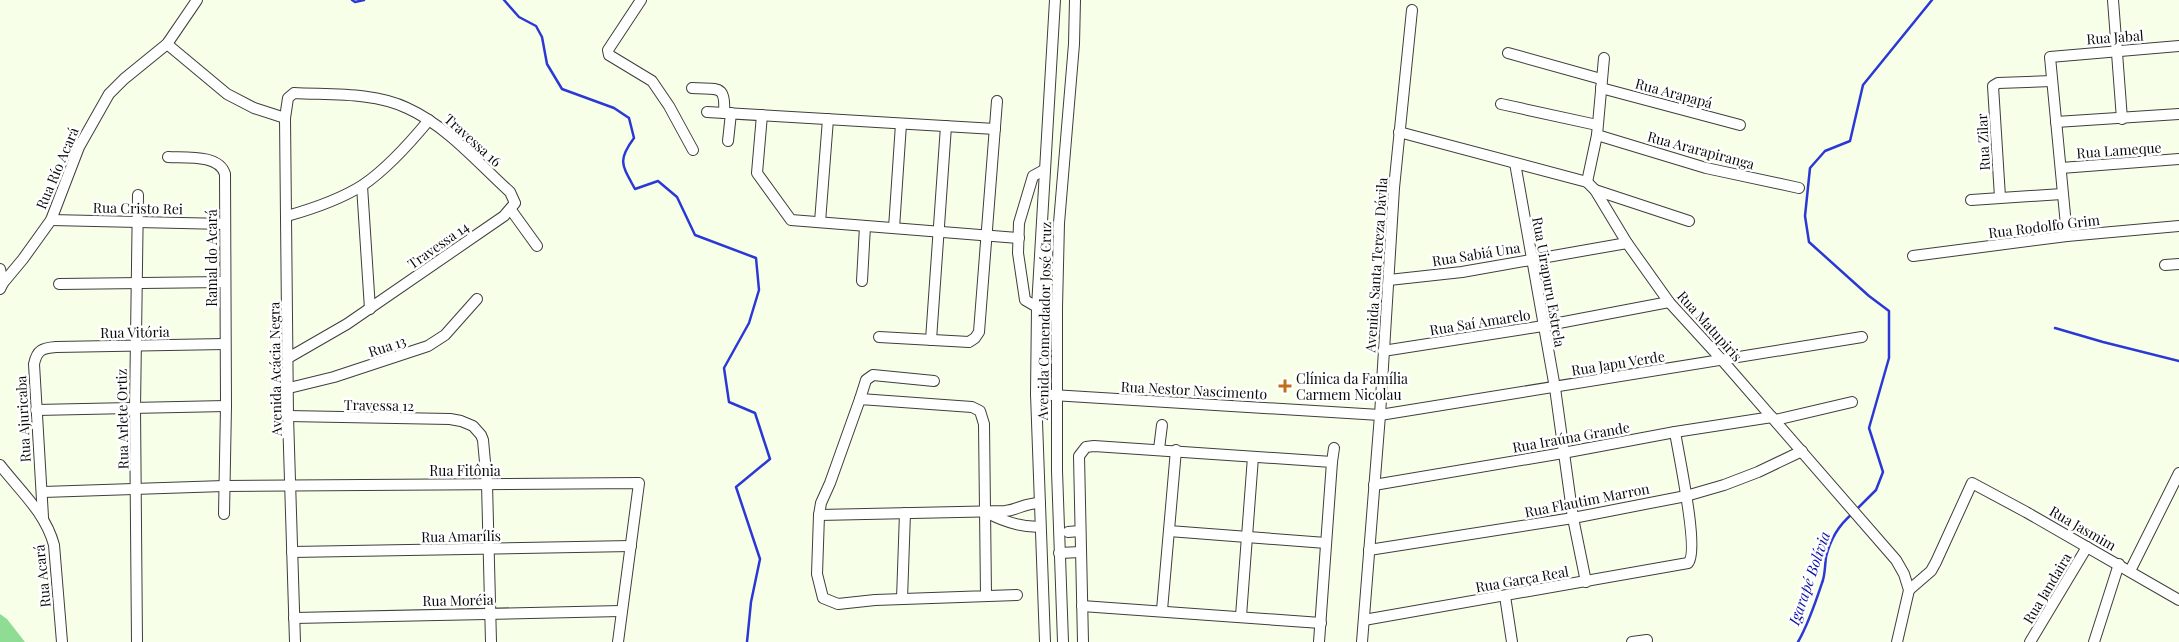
<svg xmlns="http://www.w3.org/2000/svg" width="2179" height="642" viewBox="0 0 2179 642" font-family="'Playfair Display',serif">
	<style>
		.forest { fill: #8fdd95 }
		.lines { fill: none; stroke-linecap: round; stroke-linejoin: round }
		.stream { stroke: #2c38d6; stroke-width: 2.5 }
		.minor-casing { stroke: #3e3e3e; stroke-width: 12 }
		.minor { stroke: #fff; stroke-width: 10 }
		.poi-dot { fill: #c36c1b; stroke: #fff; stroke-width: 2 }
		.labels { text-anchor: middle; dominant-baseline: central; stroke-width: 5; stroke-linejoin: round; paint-order: stroke }
		.street-label { font-size: 14px; fill: #0b0b0b; stroke: #fff }
		.poi-label { font-size: 14px; fill: #0b0b0b; stroke: #fff; text-anchor: start }
		.water-label { font-size: 15px; font-style: italic; fill: #0d12a4; stroke: #fff }
	</style>
	<rect width="100%" height="100%" fill="#f8ffe9"/>
	<polygon class="forest" points="0,614 7,619 25,642 0,642"/>
	<g class="lines">
		<g class="stream">
			<polyline points="352,0 355,2 364,0"/>
			<path d="M504,0L519,17L536,26L542,37L547,64L562,89L614,108L629,118L634,138C617,161 622,165 635,189L658,181L677,197L695,235L756,258L759,290L749,323L724,368L729,402L755,413L770,459L736,487L760,559L751,602L747,642"/>
			<polyline points="2055,328 2103,342 2179,361"/>
			<polyline points="1856,510 1876,490 1883,472 1869,428 1889,358 1889,311 1869,296 1809,242 1805,216 1810,168 1825,151 1850,141 1863,85 1932,0"/>
			<path d="M1798,642C1809,623 1816,601 1823,580C1825,573 1825,565 1826,557C1830,540 1839,525 1852,514"/>
		</g>
		<g class="minor-casing">
			<g id="minor">
				<polyline points="641,0 608,50 609,55 652,81 669,106 693,150"/>
				<polyline points="2113,0 2122,119"/>
				<polyline points="167,44 227,94 254,108 285,118"/>
				<polyline points="1508,53 1601,79"/>
				<path d="M692,88C717,90 726,83 724,113"/>
				<polyline points="1601,88 1740,125"/>
				<polyline points="1501,104 1597,125"/>
				<polyline points="707,112 995,129"/>
				<polyline points="762,115 757,173 791,220 1019,238"/>
				<polyline points="2056,122 2179,114"/>
				<polyline points="1399,132 1587,182 1595,190 1627,243 1669,302 1722,360 1896,560 1904,574 1909,590 1897,642"/>
				<polyline points="1597,135 1706,168 1799,188"/>
				<polyline points="728,141 731,113"/>
				<path d="M168,157C185,158 219,154 225,174L226,406L224,514"/>
				<polyline points="1515,163 1555,388 1573,518 1586,582"/>
				<polyline points="2061,168 2179,159"/>
				<polyline points="1587,182 1597,135 1604,58"/>
				<polyline points="362,186 370,309"/>
				<polyline points="1595,190 1689,221"/>
				<polyline points="2000,197 1993,86 1998,83 2052,81"/>
				<polyline points="1971,200 2062,194"/>
				<polyline points="511,210 537,246"/>
				<path d="M287,216C312,209 341,199 363,185C388,168 410,143 429,120"/>
				<polyline points="51,220 225,224"/>
				<polyline points="820,222 828,119"/>
				<polyline points="894,228 901,124"/>
				<polyline points="2067,236 2050,57 2179,46"/>
				<polyline points="1913,256 2067,236 2179,226"/>
				<polyline points="2165,265 2179,264"/>
				<polyline points="0,269 3,283"/>
				<polyline points="1389,280 1462,272 1627,243"/>
				<polyline points="862,281 865,226"/>
				<polyline points="59,284 225,282"/>
				<polyline points="0,289 3,283 23,259 51,220 79,147 109,94 124,79 167,44 197,0"/>
				<polyline points="1037,307 1025,300 1018,253 1019,223 1033,176 1044,170"/>
				<polyline points="879,337 969,342 975,338 979,332 997,101"/>
				<polyline points="931,340 946,126"/>
				<polyline points="1383,351 1543,326 1669,302"/>
				<path d="M288,358L347,324L504,216L515,203L510,192C478,163 447,126 407,108C374,92 330,95 294,93L288,98L285,118L288,416L295,642"/>
				<polyline points="289,388 334,377 428,346 445,335 477,299"/>
				<polyline points="1036,394 1380,415 1862,337"/>
				<polyline points="860,399 866,380 873,375 934,381"/>
				<polyline points="36,410 226,406"/>
				<polyline points="288,416 450,419 461,421 473,426 481,435 483,440 487,484 491,642"/>
				<polyline points="1775,420 1852,402"/>
				<polyline points="1159,449 1162,425"/>
				<polyline points="1332,462 1334,448"/>
				<path d="M0,465C20,491 45,512 54,545L62,642"/>
				<polyline points="1374,485 1563,453 1675,432 1772,417"/>
				<polyline points="43,492 224,486 639,483 618,642"/>
				<path d="M986,512C1002,521 1022,527 1040,527"/>
				<path d="M819,515L1005,511C1018,510 1024,503 1040,503"/>
				<path d="M43,517L34,364C37,350 42,348 56,347L225,344"/>
				<polyline points="1169,531 1326,543"/>
				<polyline points="1068,532 1080,531"/>
				<polyline points="1369,550 1573,518 1686,496 1724,485 1758,472 1802,451"/>
				<polyline points="292,552 631,546"/>
				<polyline points="1059,553 1081,552"/>
				<polyline points="2130,571 2179,473"/>
				<polyline points="1909,590 1931,571 1936,562 1972,483 2026,512 2179,600"/>
				<polyline points="986,595 984,424 980,411 972,407 860,399 830,483 821,503 819,515 817,574 823,598 838,604 875,600 1017,595"/>
				<polyline points="1505,596 1512,642"/>
				<polyline points="902,599 905,513"/>
				<polyline points="1082,606 1321,623"/>
				<polyline points="1162,610 1176,450"/>
				<polyline points="1241,616 1253,457"/>
				<polyline points="294,618 621,611"/>
				<path d="M1364,620L1688,563C1700,552 1678,452 1675,432"/>
				<polyline points="137,642 135,408 138,195"/>
				<polyline points="1045,642 1036,394 1037,307 1055,0"/>
				<polyline points="1063,642 1057,471 1057,307 1059,223 1074,44 1075,0"/>
				<polyline points="1083,642 1079,456 1086,447 1094,446 1332,462 1319,642"/>
				<polyline points="1362,642 1380,415 1394,188 1412,10"/>
				<polyline points="1632,642 1647,640"/>
				<polyline points="2030,642 2087,547"/>
				<polyline points="2094,642 2119,564"/>
			</g>
		</g>
		<use href="#minor" class="minor"/>
	</g>
	<path class="poi-dot" d="M1282.5 378.5h5v5h5v5h-5v5h-5v-5h-5v-5h5z"/>
	<g class="labels">
		<g class="street-label">
			<text transform="translate(2115 37) rotate(-4)">Rua Jabal</text>
			<text transform="translate(1674 93) rotate(15)">Rua Arapapá</text>
			<text transform="translate(473 140) rotate(42)">Travessa 16</text>
			<text transform="translate(1983 142) rotate(-93)">Rua Zilar</text>
			<text transform="translate(1701 150) rotate(15)">Rua Ararapiranga</text>
			<text transform="translate(2119 150) rotate(-4)">Rua Lameque</text>
			<text transform="translate(57 168) rotate(-67)">Rua Río Acará</text>
			<text transform="translate(138 208) rotate(1)">Rua Cristo Rei</text>
			<text transform="translate(2044 226) rotate(-7)">Rua Rodolfo Grim</text>
			<text transform="translate(438 245) rotate(-35)">Travessa 14</text>
			<text transform="translate(1476 254) rotate(-9)">Rua Sabiá Una</text>
			<text transform="translate(211 258) rotate(-90)">Ramal do Acará</text>
			<text transform="translate(1376 265) rotate(-86)">Avenida Santa Tereza Dávila</text>
			<text transform="translate(1549 282) rotate(80)">Rua Uirapuru Estrela</text>
			<text transform="translate(1044 321) rotate(-89)">Avenida Comendador José Cruz</text>
			<text transform="translate(1480 322) rotate(-9)">Rua Saí Amarelo</text>
			<text transform="translate(1710 326) rotate(48)">Rua Matupiris</text>
			<text transform="translate(135 332) rotate(-1)">Rua Vitória</text>
			<text transform="translate(387 346) rotate(-18)">Rua 13</text>
			<text transform="translate(1618 363) rotate(-9)">Rua Japu Verde</text>
			<text transform="translate(275 369) rotate(-91)">Avenida Acácia Negra</text>
			<text transform="translate(1194 390) rotate(3)">Rua Nestor Nascimento</text>
			<text transform="translate(379 405) rotate(1)">Travessa 12</text>
			<text transform="translate(23 419) rotate(-93)">Rua Ajuricaba</text>
			<text transform="translate(122 419) rotate(-91)">Rua Arlete Ortiz</text>
			<text transform="translate(1571 437) rotate(-10)">Rua Iraúna Grande</text>
			<text x="465" y="470">Rua Fitônia</text>
			<text transform="translate(1587 500) rotate(-11)">Rua Flautim Marron</text>
			<text transform="translate(2083 528) rotate(30)">Rua Jasmim</text>
			<text transform="translate(461 536) rotate(-1)">Rua Amarílis</text>
			<text transform="translate(42 576) rotate(-96)">Rua Acará</text>
			<text transform="translate(1522 579) rotate(-10)">Rua Garça Real</text>
			<text transform="translate(2047 588) rotate(-59)">Rua Jandaira</text>
			<text transform="translate(458 600) rotate(-1)">Rua Moréia</text>
		</g>
		<g class="poi-label">
			<text x="1296" y="378">Clínica da Família<tspan x="1296" dy="16">Carmem Nicolau</tspan></text>
		</g>
		<g class="water-label">
			<text transform="translate(1809 578) rotate(-71)">Igarapé Bolívia</text>
		</g>
	</g>
</svg>
